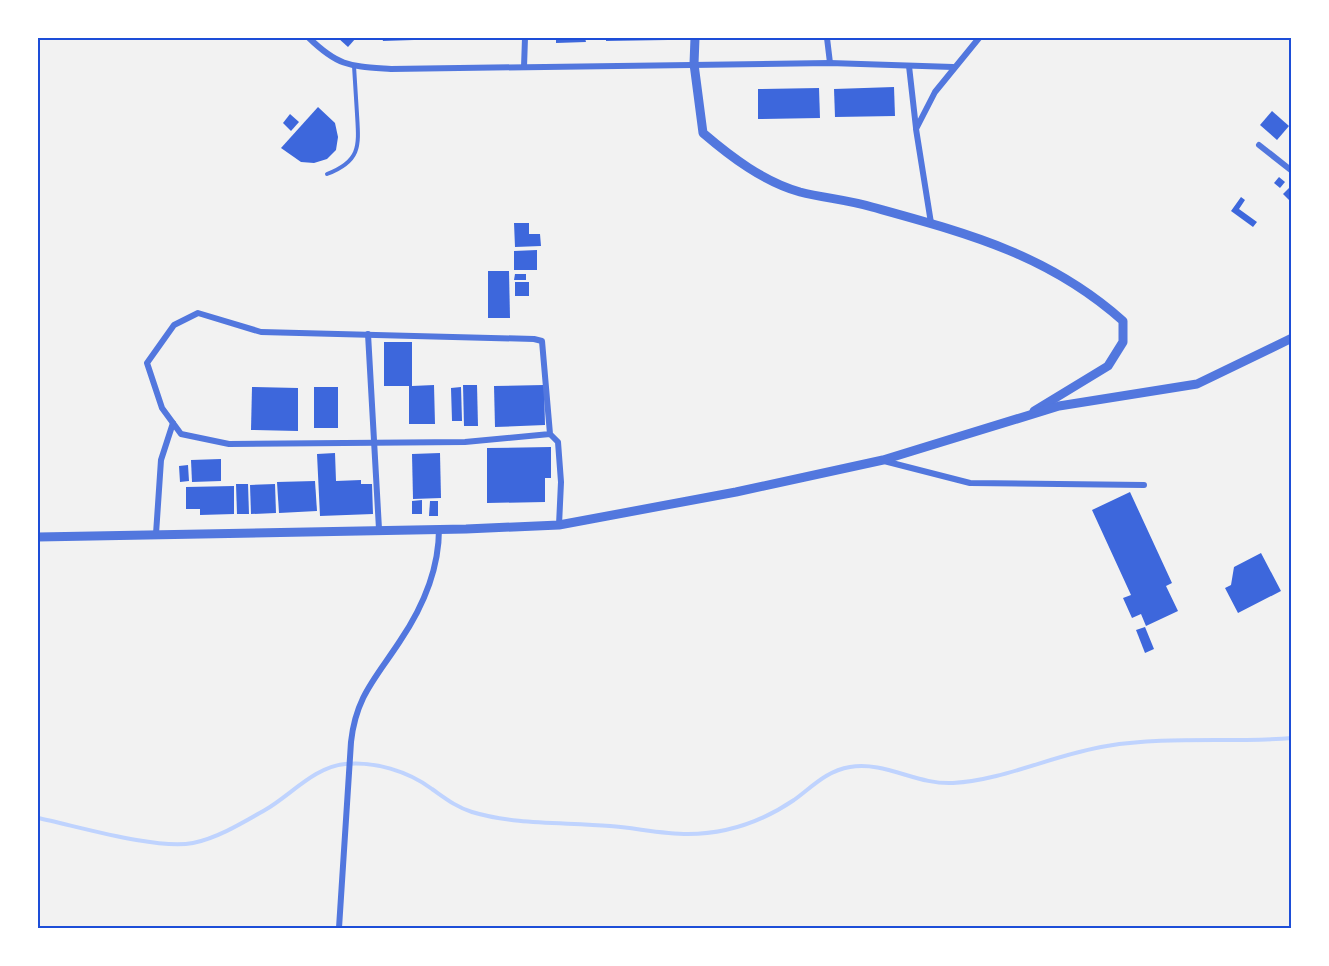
<svg xmlns="http://www.w3.org/2000/svg" width="1329" height="966" viewBox="0 0 1329 966" font-family="Overpass,sans-serif">
	<style>
		.lines { fill: none; stroke-linecap: round; stroke-linejoin: round }
		.stream { stroke: #bfd3fe; stroke-width: 4 }
		.building { fill: #3d67dc }
		.service { stroke: #5277de; stroke-width: 4 }
		.minor { stroke: #5277de; stroke-width: 6 }
		.tertiary { stroke: #5277de; stroke-width: 9 }
		.neatline { fill: none; stroke: #1d4ed8; stroke-width: 2 }
	</style>
	<rect width="100%" height="100%" fill="#f2f2f2"/>
	<g class="lines">
		<path class="stream" d="M38,818C77,826 156,850 193,843C218,838 244,822 265,810C291,795 314,767 345,764C374,761 408,771 432,789C445,798 456,807 472,812C515,825 565,822 610,826C636,828 662,834 688,834C726,834 763,821 794,800C812,787 826,771 850,767C885,761 917,785 953,783C1005,780 1055,754 1107,746C1168,736 1230,743 1292,738"/>
	</g>
	<g class="building">
		<polygon points="338,38 356,38 348,47"/>
		<polygon points="382,38 414,38 414,40 383,41"/>
		<polygon points="444,38 471,38 471,39 444,40"/>
		<polygon points="556,38 585,38 586,42 556,43"/>
		<polygon points="606,38 668,38 668,40 606,41"/>
		<polygon points="894,87 895,116 835,117 834,89"/>
		<polygon points="819,88 820,118 758,119 758,89"/>
		<polygon points="318,107 335,123 338,137 336,150 327,159 314,163 301,162 281,148"/>
		<polygon points="1272,111 1289,126 1277,140 1260,125"/>
		<polygon points="290,114 299,122 291,131 283,123"/>
		<polygon points="1279,177 1285,182 1280,188 1274,183"/>
		<polygon points="1292,185 1292,197 1289,200 1283,194"/>
		<polygon points="1241,197 1245,200 1239,209 1257,222 1253,227 1231,211"/>
		<polygon points="514,223 529,223 529,234 540,234 541,246 515,247"/>
		<polygon points="537,250 537,270 514,270 514,251"/>
		<polygon points="488,271 509,271 510,318 488,318"/>
		<polygon points="515,274 526,274 526,280 514,280"/>
		<rect x="515" y="282" width="14" height="14"/>
		<polygon points="384,342 412,342 412,386 434,385 435,424 409,424 409,386 384,386"/>
		<polygon points="463,385 477,385 478,426 464,426"/>
		<polygon points="544,385 545,425 495,427 494,386"/>
		<polygon points="252,387 298,388 298,431 251,430"/>
		<rect x="314" y="387" width="24" height="41"/>
		<polygon points="461,387 462,421 452,421 451,388"/>
		<polygon points="551,447 551,478 545,478 545,502 487,503 487,448"/>
		<polygon points="335,453 336,481 361,480 361,484 372,484 373,514 320,516 317,454"/>
		<polygon points="440,453 441,498 413,499 412,454"/>
		<polygon points="221,459 221,481 192,482 191,460"/>
		<polygon points="188,465 189,481 180,482 179,466"/>
		<polygon points="315,481 317,511 279,513 277,482"/>
		<polygon points="236,484 248,484 249,514 237,514"/>
		<polygon points="275,484 276,513 251,514 250,485"/>
		<polygon points="234,486 234,514 200,515 200,509 186,509 186,487"/>
		<polygon points="1130,492 1172,583 1166,586 1178,611 1146,626 1141,614 1132,618 1123,598 1131,595 1092,510"/>
		<polygon points="422,500 422,514 412,514 412,501"/>
		<polygon points="430,501 438,501 438,516 429,516"/>
		<polygon points="1261,553 1281,591 1238,613 1225,588 1231,585 1234,567"/>
		<polygon points="1145,627 1154,649 1145,653 1136,630"/>
	</g>
	<g class="lines">
		<path class="service" d="M327,174C361,161 359,146 357,114C356,98 355,82 354,66"/>
		<g class="minor">
			<path d="M309,38C339,67 350,66 391,69L830,63L953,67"/>
			<polyline points="827,38 830,63"/>
			<polyline points="909,66 916,128"/>
			<polyline points="524,67 525,38"/>
			<polyline points="1259,145 1292,171"/>
			<polyline points="931,223 916,129 935,92 979,38"/>
			<polyline points="368,334 379,529"/>
			<polyline points="550,434 465,442 229,444 181,434 162,408 147,363 174,325 198,313 261,332 534,339 542,341 550,434 558,442 561,482 559,525"/>
			<polyline points="884,461 970,483 1144,485"/>
			<polyline points="156,534 161,460 173,423"/>
			<path d="M339,928L351,742C356,696 376,678 400,641C423,607 439,570 439,529"/>
		</g>
		<g class="tertiary">
			<path d="M695,38L694,64L703,133C731,157 764,182 800,192C824,198 848,200 872,207C966,233 1048,254 1123,321V342L1108,366L1034,411"/>
			<polyline points="38,537 466,529 559,525 736,492 883,460 1059,406 1197,384 1292,338"/>
		</g>
	</g>
	<rect width="1329" height="966" fill="none" stroke="#ffffff" stroke-width="78"/>
	<rect x="39" y="39" width="1251" height="888" class="neatline"/>
</svg>
